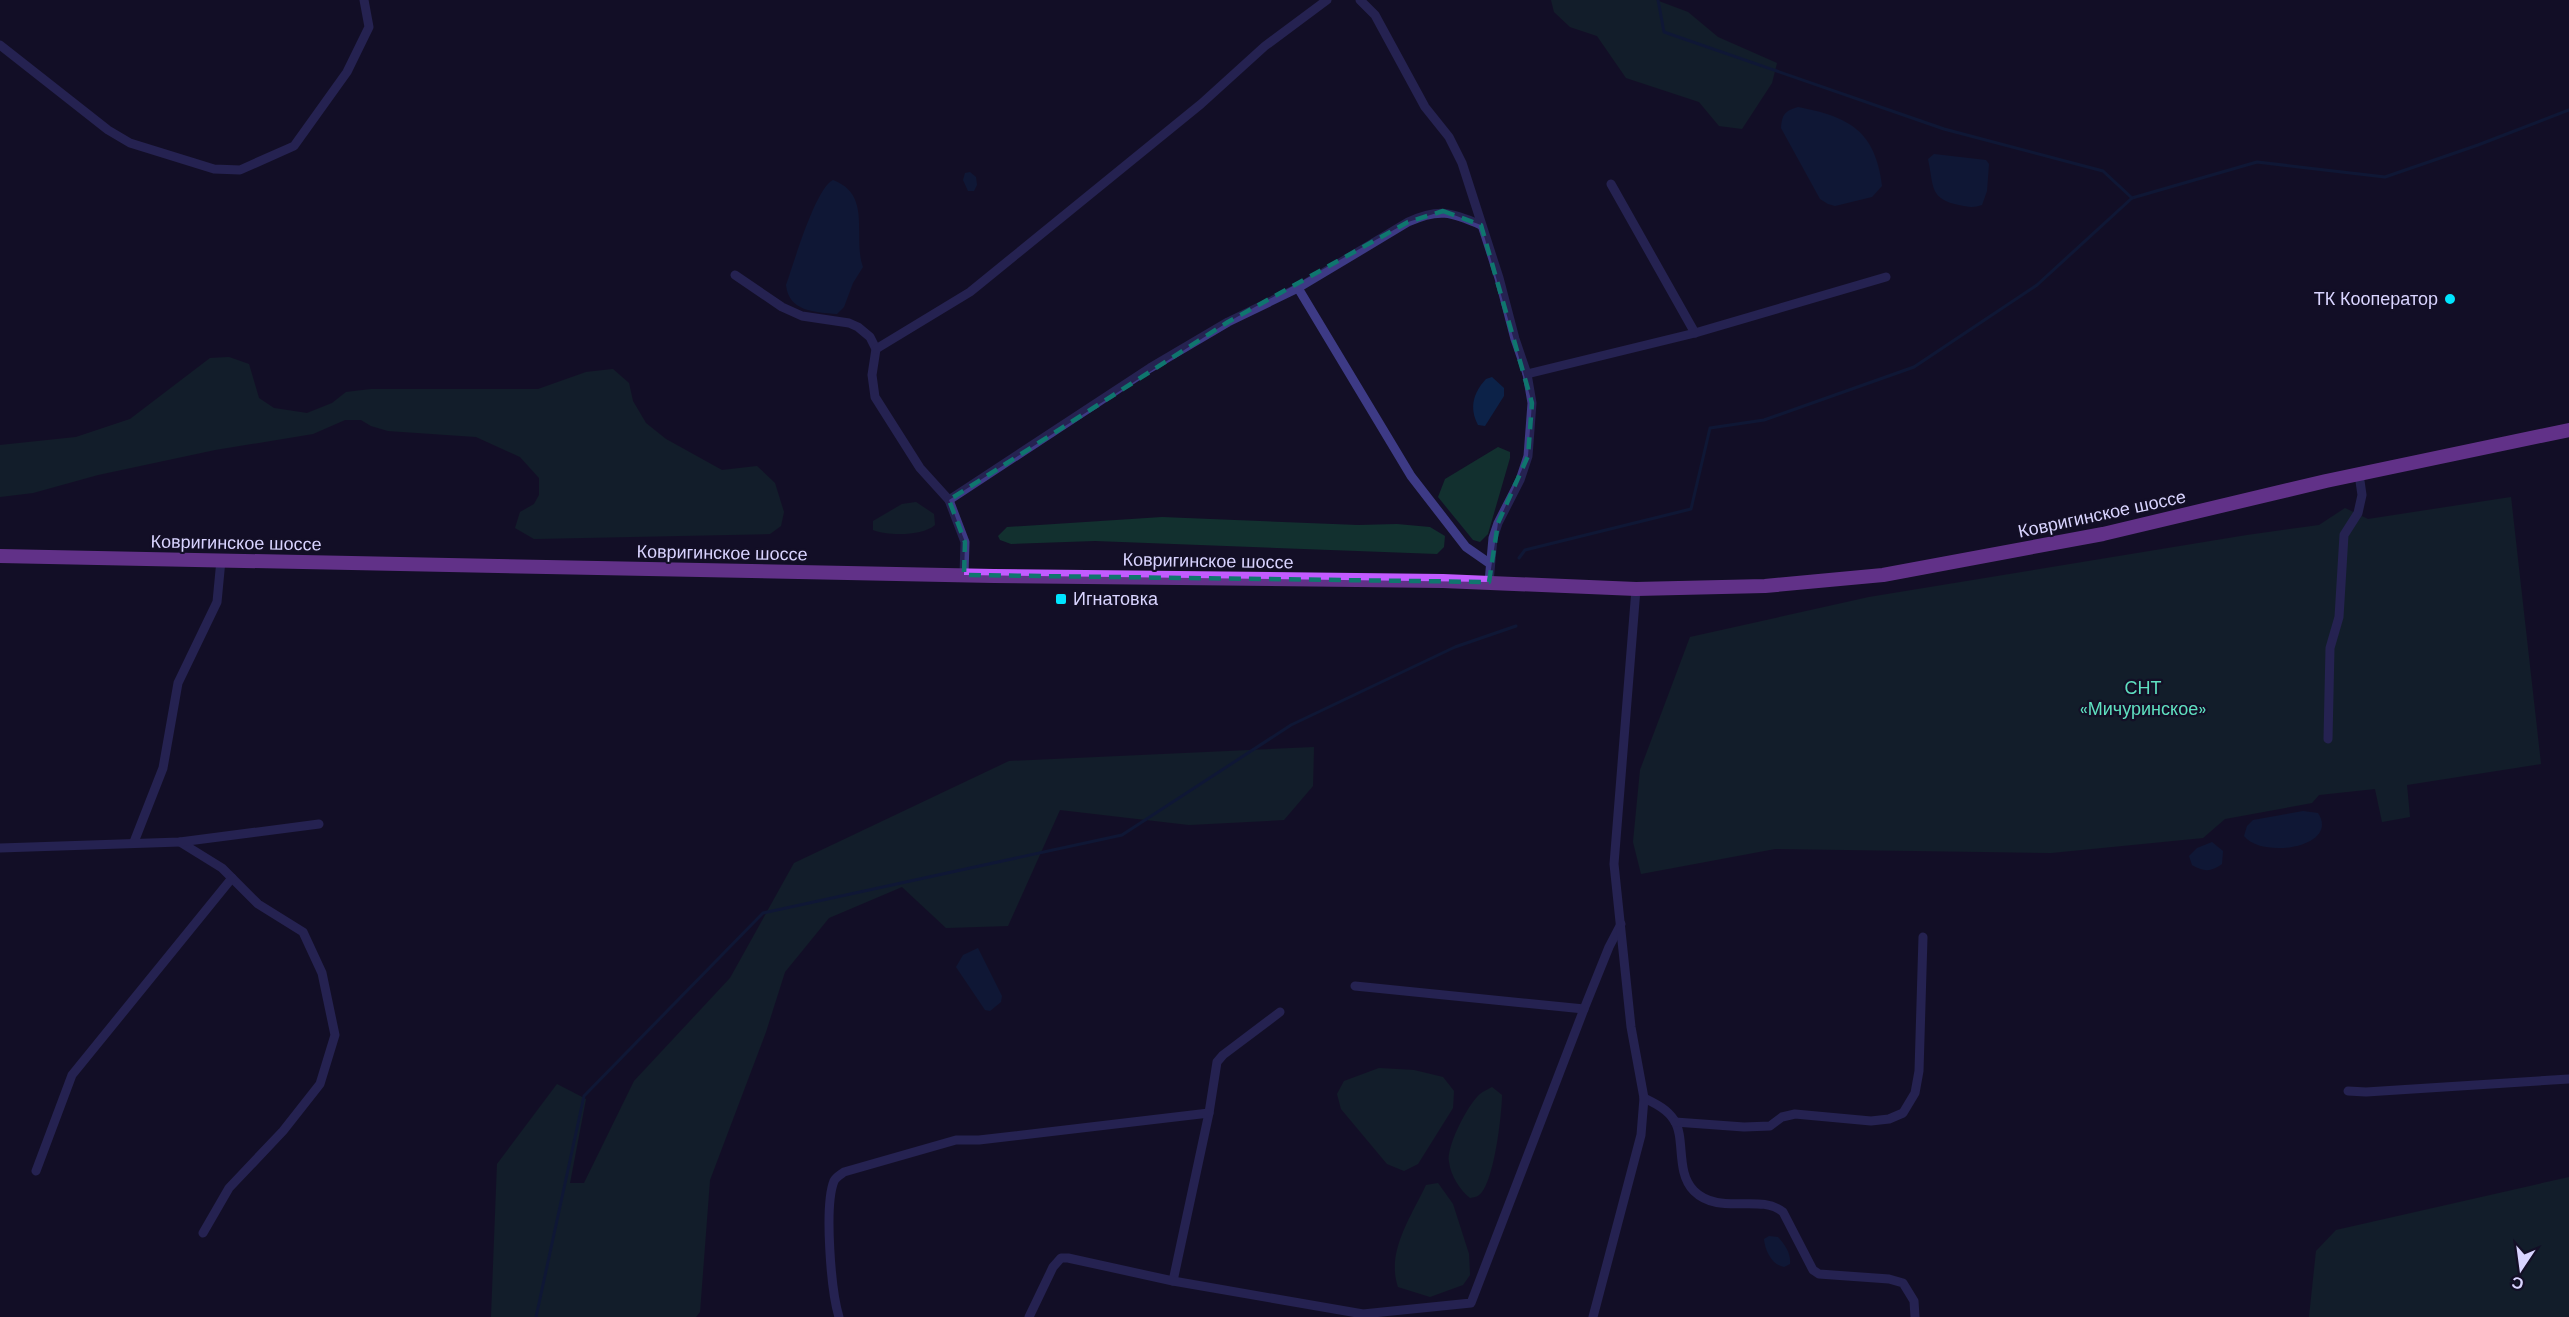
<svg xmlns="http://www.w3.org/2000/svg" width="2569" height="1317" viewBox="0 0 2569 1317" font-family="'DM Sans',sans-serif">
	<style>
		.green { fill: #12302f }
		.water { fill: #0c2248 }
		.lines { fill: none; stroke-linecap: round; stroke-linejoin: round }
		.stream { stroke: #0c2248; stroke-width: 3 }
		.minor { stroke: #3d3a85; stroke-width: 9 }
		.primary { stroke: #c25bff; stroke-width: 14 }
		.marked { fill: none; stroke: #0f766e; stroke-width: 4.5; stroke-dasharray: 12 8; stroke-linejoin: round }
		.poi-dot { fill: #00e5ff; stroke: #130f26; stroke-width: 2 }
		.labels { text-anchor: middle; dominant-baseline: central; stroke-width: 4.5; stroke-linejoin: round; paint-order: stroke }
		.poi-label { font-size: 18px; fill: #d9d4ff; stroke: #130f26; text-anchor: end }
		.street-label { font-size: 18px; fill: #d9d4ff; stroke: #130f26 }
		.park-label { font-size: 18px; fill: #5fe0c0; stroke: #130f26 }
	</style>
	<rect width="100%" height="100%" fill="#130f26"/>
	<g class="green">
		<polygon points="1551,0 1656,0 1688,12 1718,37 1777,63 1772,83 1742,129 1719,126 1699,102 1626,78 1597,36 1570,27 1554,12"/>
		<polygon points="229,357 249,364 259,398 274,408 307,413 332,403 346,392 371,389 538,389 586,372 613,369 629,383 633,401 646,423 666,439 722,470 757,466 775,483 784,512 781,526 770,534 534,539 515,528 520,512 534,504 539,495 539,478 520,457 476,437 388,431 371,426 361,420 345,420 313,434 215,450 98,475 33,493 0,497 0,445 76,437 130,419 210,358"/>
		<polygon points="1498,447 1510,452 1510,458 1488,534 1480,542 1473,540 1438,497 1445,479"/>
		<polygon points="2511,497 2541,764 2407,785 2410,817 2382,822 2375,789 2319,795 2312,803 2225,819 2203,838 2051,853 1775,849 1641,874 1633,842 1640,770 1690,637 1869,597 2247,535 2319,525 2345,508 2368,519"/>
		<path d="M916,502L934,514L935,525C922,536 889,536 873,530V521L902,504Z"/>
		<polygon points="1162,517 1358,525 1397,524 1430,527 1445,536 1444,547 1437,554 1095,541 1011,544 1000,540 998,536 1007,527"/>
		<polygon points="1314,747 1313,786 1284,820 1189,825 1060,810 1008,926 946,928 902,887 829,918 785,972 766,1032 710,1180 700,1312 696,1317 491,1317 497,1164 557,1084 586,1099 570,1183 584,1183 634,1081 730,978 794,863 1009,761"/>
		<polygon points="1379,1068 1414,1070 1443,1077 1454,1091 1453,1108 1418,1164 1404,1171 1387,1164 1341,1109 1337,1094 1344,1081"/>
		<path d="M1492,1087L1502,1095C1502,1113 1494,1185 1479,1195C1477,1197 1473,1197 1470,1198C1460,1190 1451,1176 1449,1162C1446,1147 1468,1104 1480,1094C1483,1091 1489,1089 1492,1087Z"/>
		<polygon points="2569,1177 2569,1317 2309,1317 2316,1251 2336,1230"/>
		<path d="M1438,1183L1453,1204L1469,1254L1470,1275L1463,1285L1430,1297L1398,1287C1386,1252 1411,1217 1426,1185Z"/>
	</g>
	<g class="water">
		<path d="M1798,107C1850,117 1875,131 1882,186L1872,197L1835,206L1828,204L1820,199L1781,128C1782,114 1785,111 1798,107Z"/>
		<path d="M1934,154L1986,160L1989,164L1987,191L1982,205C1973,208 1968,207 1959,205C1929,199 1934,186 1928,159Z"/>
		<polygon points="970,172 976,177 977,185 974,191 968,191 963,180 965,173"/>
		<path d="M833,180C873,195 852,237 863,267L853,283L844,307L837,314C815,312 789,312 786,285C794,263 815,189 833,180Z"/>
		<path d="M1492,377L1504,388V396L1485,426L1478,425C1469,408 1473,393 1486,379Z"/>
		<path d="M2303,811L2318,813C2340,846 2264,860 2244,836L2247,826L2253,820Z"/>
		<path d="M2212,842L2223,851L2222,864C2211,872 2204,872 2192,865L2189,856L2197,848Z"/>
		<polygon points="978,948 1002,996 1001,1002 990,1011 985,1010 956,967 963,955"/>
		<path d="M1769,1236L1778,1237C1785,1245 1791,1253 1790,1264L1784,1267C1772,1265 1765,1251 1764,1239Z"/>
	</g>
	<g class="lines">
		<g class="stream">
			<polyline points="1658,0 1664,32 1944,129 2103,171 2132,198 2257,162 2385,177 2478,145 2569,110"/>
			<polyline points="1519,558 1525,550 1691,509 1710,428 1764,420 1914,367 2037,285 2132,198"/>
			<polyline points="536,1317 584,1096 763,913 1122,835 1291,725 1455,647 1516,626"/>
		</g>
		<g class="minor">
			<polyline points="1360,0 1375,15 1425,107 1449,137 1462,163 1499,278 1515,339 1527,374 1532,403 1528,456 1520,480 1498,523 1493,538 1489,582"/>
			<polyline points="0,45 108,130 130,143 214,169 240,170 294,146 347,72 369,27 364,0"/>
			<polyline points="1611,184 1695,333"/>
			<polyline points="735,275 782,307 802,316 849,323 858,327 870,337 876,349 872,375 875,397 920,468 949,500 965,542 964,575"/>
			<polyline points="1298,288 1411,476 1466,547 1489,563"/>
			<polyline points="876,349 970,292 1201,104 1265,46 1327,0"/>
			<polyline points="1527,374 1695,333 1886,277"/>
			<path d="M949,500L1150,368L1228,322L1298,288L1408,222C1439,208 1451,212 1481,225"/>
			<polyline points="2328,739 2330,648 2339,617 2344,535 2358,513 2362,495 2359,474"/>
			<polyline points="134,842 163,768 178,683 217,602 221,560"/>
			<polyline points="180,842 222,868 258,904 303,932 322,973 335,1035 320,1084 283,1131 229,1188 203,1233"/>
			<polyline points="0,848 180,842 319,824"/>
			<polyline points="1355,986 1584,1009"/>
			<polyline points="2348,1091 2366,1092 2569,1079"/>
			<path d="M1644,1098C1656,1104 1667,1109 1674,1120C1686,1138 1675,1172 1694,1191C1719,1216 1760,1193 1783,1212L1813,1270L1819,1274L1889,1279L1903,1283L1914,1301L1915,1317"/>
			<polyline points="1675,1122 1744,1127 1770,1126 1782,1117 1795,1114 1871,1121 1889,1119 1903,1113 1915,1093 1919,1071 1923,937"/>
			<polyline points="36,1171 72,1075 232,878"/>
			<polyline points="1173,1281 1209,1113 1217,1062 1223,1055 1280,1012"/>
			<path d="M839,1317C831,1291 824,1206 834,1181C836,1177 840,1175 844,1172L956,1140H979L1209,1113"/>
			<polyline points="1029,1317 1053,1267 1061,1258 1068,1258 1173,1281 1363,1314 1471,1303 1584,1009 1609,947 1621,924"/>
			<polyline points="1593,1317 1641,1135 1644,1098 1631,1027 1614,864 1636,589"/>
		</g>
		<polyline class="primary" points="0,556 994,576 1443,581 1636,589 1765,586 1883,575 2103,534 2326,481 2569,430"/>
	</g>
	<path d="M0 0H2569V1317H0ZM1443,211L1481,225L1532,403L1528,456L1498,523L1489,582L964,575L965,542L949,500L1228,322L1408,222Z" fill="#130f26" fill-opacity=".55" fill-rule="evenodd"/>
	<path class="marked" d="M1443,211L1481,225L1532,403L1528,456L1498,523L1489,582L964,575L965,542L949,500L1228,322L1408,222Z"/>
	<g class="poi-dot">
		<circle cx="2450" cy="299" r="6"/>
		<rect x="1055" y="593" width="12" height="12" rx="3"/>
	</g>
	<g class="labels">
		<g class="poi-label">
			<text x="2438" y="299">ТК Кооператор</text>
			<text x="1073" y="599" text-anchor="start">Игнатовка</text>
		</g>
		<g class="street-label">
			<text transform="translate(2102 514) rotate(-12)">Ковригинское шоссе</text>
			<text transform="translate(236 543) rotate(1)">Ковригинское шоссе</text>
			<text transform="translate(722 553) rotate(1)">Ковригинское шоссе</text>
			<text transform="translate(1208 561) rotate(1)">Ковригинское шоссе</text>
		</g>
		<g class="park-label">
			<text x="2143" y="688">СНТ<tspan x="2143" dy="21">«Мичуринское»</tspan></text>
		</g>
	</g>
	<g transform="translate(2521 1269) rotate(193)" stroke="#130f26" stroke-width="4.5" paint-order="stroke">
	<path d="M0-4.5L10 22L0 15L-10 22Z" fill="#d9d4ff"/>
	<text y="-9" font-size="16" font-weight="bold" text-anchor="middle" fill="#d9d4ff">С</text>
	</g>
</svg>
